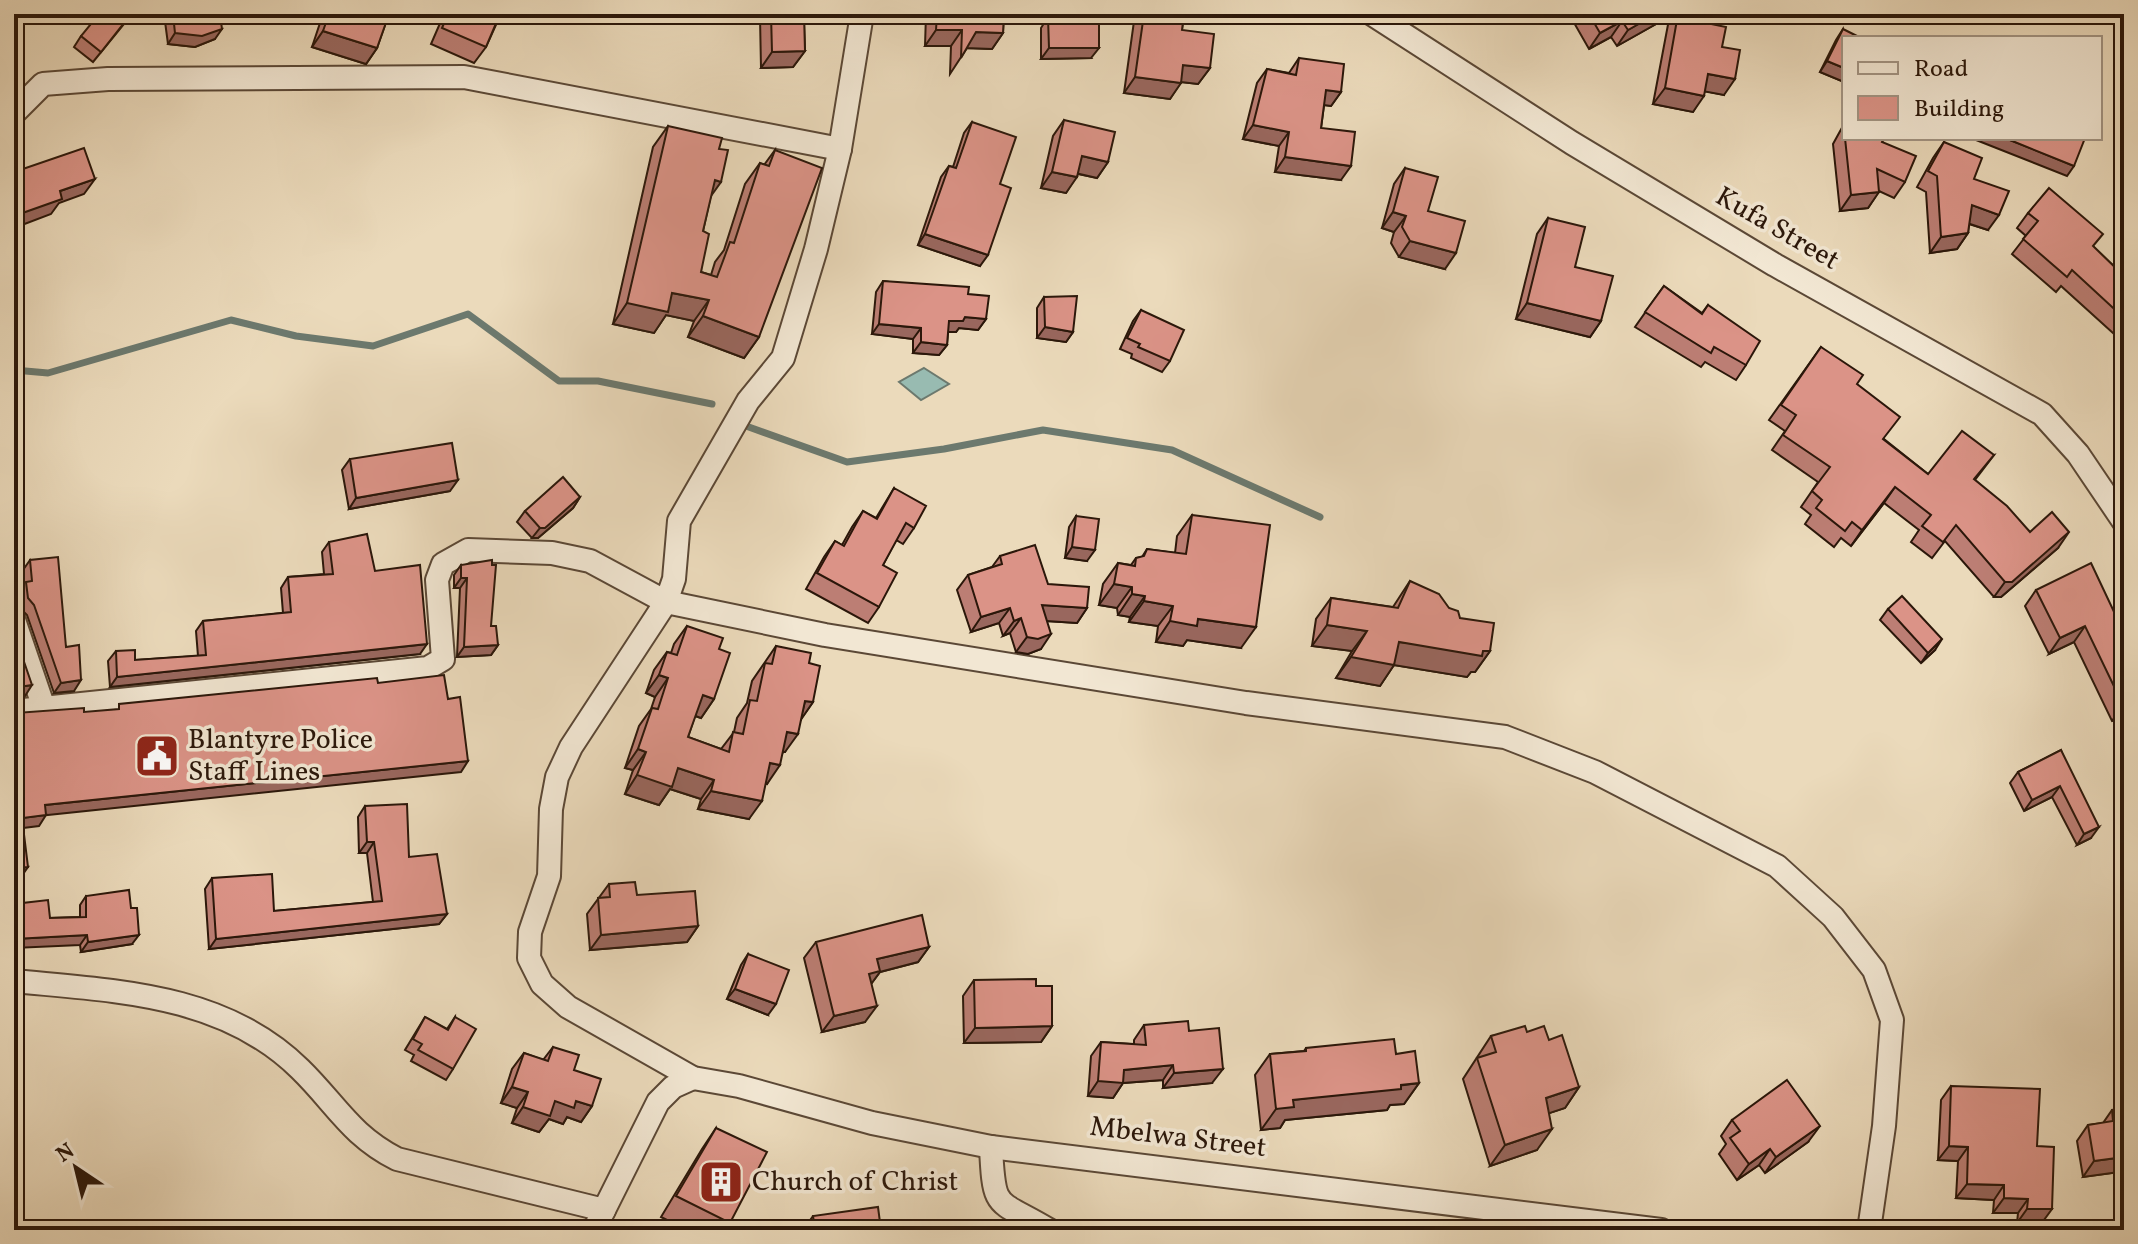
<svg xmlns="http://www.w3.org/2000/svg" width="2138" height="1244" viewBox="0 0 2138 1244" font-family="Vollkorn,serif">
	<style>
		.water { fill: #98bbb1; stroke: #6c796e; stroke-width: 2 }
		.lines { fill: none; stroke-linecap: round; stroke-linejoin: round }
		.stream { stroke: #6c796e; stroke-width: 7 }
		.street-casing { stroke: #5b4836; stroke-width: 26 }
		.street { stroke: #f2e7d3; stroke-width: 22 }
		.wall { fill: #bc7e74; stroke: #2b170a; stroke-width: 2 }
		.shaded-wall { fill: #99675e; stroke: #2b170a; stroke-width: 2 }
		.building { fill: #db9387; stroke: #2b170a; stroke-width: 2 }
		.labels { text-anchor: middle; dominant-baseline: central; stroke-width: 7; stroke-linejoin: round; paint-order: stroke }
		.street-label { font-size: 28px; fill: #2b170a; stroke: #f2e7d3 }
		.poi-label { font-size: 28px; fill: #2b170a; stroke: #f2e7d3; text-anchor: start }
	</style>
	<rect width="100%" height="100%" fill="#ebdabb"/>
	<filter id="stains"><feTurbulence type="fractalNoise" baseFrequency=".0025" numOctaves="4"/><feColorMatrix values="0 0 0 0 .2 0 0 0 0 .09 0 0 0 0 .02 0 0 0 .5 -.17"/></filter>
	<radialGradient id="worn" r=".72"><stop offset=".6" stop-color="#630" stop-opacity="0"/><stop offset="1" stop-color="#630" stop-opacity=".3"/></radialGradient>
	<polygon class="water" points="924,368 949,384 921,400 899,382"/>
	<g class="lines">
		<g class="stream">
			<polyline points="14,370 48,373 231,320 296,336 373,346 468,314 559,381 598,381 712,404"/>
			<polyline points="746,426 847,462 944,449 1043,430 1172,450 1320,517"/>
		</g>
		<g class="street-casing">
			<g id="street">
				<polyline points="862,14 840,149 816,249 783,358 748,401 679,521 674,579 666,602 571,747 557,777 551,809 549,876 530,932 529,958 542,984 568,1007 693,1078 739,1086 872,1123 991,1147 1661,1230"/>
				<polyline points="1372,14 1572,143 1775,265 2042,414 2078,454 2124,522"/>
				<polyline points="14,113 43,84 108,79 464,77 840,149"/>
				<polyline points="14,620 44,708"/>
				<polyline points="14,711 428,668 443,659 437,580 443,564 468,550 552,553 590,561 666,602 825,635 1246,703 1505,737 1595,772 1777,866 1833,917 1874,970 1892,1020 1884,1126 1869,1230"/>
				<path d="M14,981C114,991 223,993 300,1069C336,1104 350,1135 397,1159L604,1210"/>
				<path d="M991,1147C994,1213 996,1198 1049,1230"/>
				<polyline points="594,1230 658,1102 673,1087 693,1078"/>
			</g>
		</g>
		<use href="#street" class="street"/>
	</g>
	<g class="wall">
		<polygon points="132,14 93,62 74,47 81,36"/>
		<polygon points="164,14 220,14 215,39 195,47 168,44"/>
		<polygon points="323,14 389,14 377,48 366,64 312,47"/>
		<polygon points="444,14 504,14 501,18 499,18 486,47 474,63 431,44"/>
		<polygon points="733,14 809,14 804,22 805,51 793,67 761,68 760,17 733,18"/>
		<polygon points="926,14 1004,14 1003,33 992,49 967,48 950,74 951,46 925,46"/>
		<polygon points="1135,14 1184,14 1182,30 1210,68 1198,84 1181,82 1170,99 1124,93"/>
		<polygon points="1569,14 1663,14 1656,24 1617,46 1611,37 1589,49"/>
		<polygon points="1670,14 1712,14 1711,24 1722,47 1724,95 1705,91 1693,112 1653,104"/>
		<polygon points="1048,17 1091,58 1041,59 1041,28"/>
		<polygon points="1843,29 1844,38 1844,82 1820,72 1836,40"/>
		<polygon points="1299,58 1341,92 1331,106 1324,105 1321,128 1341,180 1275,172 1279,146 1243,139 1257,83 1267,69 1289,73"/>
		<polygon points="1064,120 1108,162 1097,178 1078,174 1066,193 1041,188 1053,136"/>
		<polygon points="972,122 1000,184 980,266 918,245 941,177 949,166 953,167 964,133"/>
		<polygon points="1844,124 1844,138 1884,138 1882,142 1905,182 1894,198 1879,191 1868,208 1840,211 1833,144"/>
		<polygon points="668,126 711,195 703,231 701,272 711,275 715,262 724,250 745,184 760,163 764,165 775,150 759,337 744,358 688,337 694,321 666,315 654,333 613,324 653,147"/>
		<polygon points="1944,142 1974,179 1988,230 1969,224 1968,233 1957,249 1930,253 1926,192 1917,187 1933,158"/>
		<polygon points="1405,168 1428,211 1445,269 1399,257 1391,243 1394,232 1382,228 1394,184"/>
		<polygon points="2028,213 2094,247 2124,276 2124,343 2061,286 2056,292 2012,254 2026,236 2017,228"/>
		<polygon points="1548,218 1575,267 1601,321 1590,337 1516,319 1537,234"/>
		<polygon points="883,281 968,294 986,319 978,330 959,328 956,332 948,332 947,345 939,355 913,353 913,339 872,334 876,292"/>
		<polygon points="1664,286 1702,313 1708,305 1746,365 1736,380 1705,362 1701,367 1635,327"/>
		<polygon points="1044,297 1073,332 1066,342 1037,338 1037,308"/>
		<polygon points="1141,310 1170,361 1162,372 1131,358 1132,354 1120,349 1133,321"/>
		<polygon points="1821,347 1857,384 1884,439 1928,474 1994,455 1975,480 2030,532 2058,548 2001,597 1994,597 1945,541 1932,558 1911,542 1919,530 1884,503 1851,546 1841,538 1834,547 1805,524 1811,515 1801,507 1818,482 1772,450 1785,431 1769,420"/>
		<polygon points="350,459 450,491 349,509 342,470"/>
		<polygon points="894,488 914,528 903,544 896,540 883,565 879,607 868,623 806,589 824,557 835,541 842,545 852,527 863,511 876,518"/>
		<polygon points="580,497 573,508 538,538 532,538 517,522 525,511"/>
		<polygon points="1192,515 1241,648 1187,640 1183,646 1156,642 1158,626 1129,622 1130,617 1118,615 1117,608 1099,605 1103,584 1118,563 1131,565 1136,558 1142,557 1147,549 1175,553 1177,536"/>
		<polygon points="1076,516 1087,561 1065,558 1069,527"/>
		<polygon points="329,542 375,571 420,654 110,687 108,661 116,651 135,660 198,656 196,631 203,621 283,613 281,588 288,577 324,574 322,552"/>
		<polygon points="1000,556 1087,608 1077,623 1047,621 1041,649 1028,654 1016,652 1010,633 1003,636 999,623 971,632 957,590 968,575 992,567"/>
		<polygon points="30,560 66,647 74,691 54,693 27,615 20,608 19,592 24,585 23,570"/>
		<polygon points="461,565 491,626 498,645 491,655 457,657 460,588 454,588 454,575"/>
		<polygon points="1410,581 1449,608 1490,651 1475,672 1471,672 1467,677 1394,665 1380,686 1336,678 1352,651 1312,646 1316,619 1331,598 1393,607"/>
		<polygon points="2036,590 2124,633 2124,715 2112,721 2074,642 2049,654 2025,606"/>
		<polygon points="1888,609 1935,650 1921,663 1880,620"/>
		<polygon points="687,626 719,649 714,699 701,718 695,716 688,737 721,749 734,732 737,718 747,703 752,681 776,646 809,663 813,702 801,719 785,752 783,752 767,784 765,783 749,819 698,809 701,799 670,789 659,805 625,794 633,770 625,768 639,726 651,709 655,697 646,693 654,670 667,652 671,653 674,644"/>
		<polygon points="2061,750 2091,838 2077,845 2052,797 2024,811 2010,783 2018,772"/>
		<polygon points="365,806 409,857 447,914 439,924 209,949 205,889 212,878 274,911 373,902 367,853 359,853 358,817"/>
		<polygon points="609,884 637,895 698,926 687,942 590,950 587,914"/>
		<polygon points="86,896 132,944 81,952 80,945 50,918 80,917 80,905"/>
		<polygon points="816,942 929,947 918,962 880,972 871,984 865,1022 822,1032 804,958"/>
		<polygon points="748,954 768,1015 727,999 741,965"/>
		<polygon points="974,980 1036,986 1052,1026 1041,1042 964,1043 963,996"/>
		<polygon points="425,1017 447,1029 455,1017 453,1069 446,1080 411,1061 414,1055 405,1050"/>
		<polygon points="1144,1025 1189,1031 1212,1083 1163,1088 1163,1080 1123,1083 1113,1098 1088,1096 1091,1056 1101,1042 1134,1044 1134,1040"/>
		<polygon points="1527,1032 1579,1087 1565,1108 1549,1113 1537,1150 1490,1166 1463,1079 1491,1036"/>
		<polygon points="553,1047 574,1070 592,1106 581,1122 567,1117 563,1124 549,1119 539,1132 512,1123 517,1108 501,1103 512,1069 524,1053 543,1060"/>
		<polygon points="1306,1048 1396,1054 1419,1083 1404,1104 1390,1105 1387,1110 1285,1120 1280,1128 1261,1130 1255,1075 1270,1054 1304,1051"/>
		<polygon points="1951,1086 2037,1146 2041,1224 2017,1223 2018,1213 1993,1213 1994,1200 1956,1198 1958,1161 1938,1160 1941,1100"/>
		<polygon points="2124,1109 2124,1176 2120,1176 2119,1172 2083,1177 2077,1141 2088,1125 2103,1123 2112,1110"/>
		<polygon points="1732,1120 1808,1142 1765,1173 1759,1165 1737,1180 1719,1154 1726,1144 1721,1136"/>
		<polygon points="716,1128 730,1223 725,1230 687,1230 661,1217 702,1149"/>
		<polygon points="813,1216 881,1230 803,1230"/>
	</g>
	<g class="shaded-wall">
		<polygon points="736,14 762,14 760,17 733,18"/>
		<polygon points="1656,14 1663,14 1656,24 1617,46 1628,30"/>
		<polygon points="1622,21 1611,37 1589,49 1600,33"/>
		<polygon points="222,29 215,39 195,47 168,44 175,33"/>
		<polygon points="936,30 962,30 951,46 925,46"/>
		<polygon points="323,31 377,48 366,64 312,47"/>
		<polygon points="976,32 1003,33 992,49 965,48"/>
		<polygon points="1049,48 1099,48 1091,58 1041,59"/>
		<polygon points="805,51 793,67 761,68 772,52"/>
		<polygon points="1827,61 1844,68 1844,82 1820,72"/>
		<polygon points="1183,65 1210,68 1198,84 1172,81"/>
		<polygon points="1708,74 1735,79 1724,95 1697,90"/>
		<polygon points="1135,77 1181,83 1170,99 1124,93"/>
		<polygon points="1665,88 1704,96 1693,112 1653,104"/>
		<polygon points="1326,90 1341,92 1331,106 1316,104"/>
		<polygon points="1253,125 1289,132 1279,146 1243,139"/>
		<polygon points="1971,138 2005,138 2074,166 2067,176"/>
		<polygon points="1082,156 1108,162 1097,178 1071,172"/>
		<polygon points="1285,157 1351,166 1341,180 1275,172"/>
		<polygon points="1052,172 1077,177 1066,193 1041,188"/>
		<polygon points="95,179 84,194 59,203 51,214 14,228 14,216 60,191"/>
		<polygon points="715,180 721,182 706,203"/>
		<polygon points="1879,192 1868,208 1840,211 1851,195"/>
		<polygon points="1972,205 1999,215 1988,230 1961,221"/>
		<polygon points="1393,212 1406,216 1394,232 1382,228"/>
		<polygon points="1968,233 1957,249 1930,253 1941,237"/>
		<polygon points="925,234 988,255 980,266 918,245"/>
		<polygon points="1410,241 1456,253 1445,269 1399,257"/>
		<polygon points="672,293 709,300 694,321 666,315 654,333 613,324 627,303"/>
		<polygon points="1527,303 1601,321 1590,337 1516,319"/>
		<polygon points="703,316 759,337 744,358 688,337"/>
		<polygon points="965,317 986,319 978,330 959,328 956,332 941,332 949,321"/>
		<polygon points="879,324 921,328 913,339 872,334"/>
		<polygon points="1045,327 1073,332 1066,342 1037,338"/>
		<polygon points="921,342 947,345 939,355 913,353"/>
		<polygon points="458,480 450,491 349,509 356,498"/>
		<polygon points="1895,487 1884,503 1851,546 1862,530"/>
		<polygon points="580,497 573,508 538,538 532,538 540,528"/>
		<polygon points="2069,532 2058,548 2001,597 1994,597 2005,582"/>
		<polygon points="1072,547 1095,550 1087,561 1065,558"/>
		<polygon points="461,578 467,578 460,588 454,588"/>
		<polygon points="1114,584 1132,587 1117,608 1099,605"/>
		<polygon points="1132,594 1145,596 1130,617 1118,615"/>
		<polygon points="1144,601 1173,606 1158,626 1129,622"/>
		<polygon points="1042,605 1087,608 1077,623 1031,620"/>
		<polygon points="1010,608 999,623 971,632 981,617"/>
		<polygon points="1021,618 1010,633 1003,636 1014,621"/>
		<polygon points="1198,619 1256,627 1241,648 1187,640 1183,646 1156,642 1170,621"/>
		<polygon points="1327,625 1367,631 1352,651 1312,646"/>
		<polygon points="2085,626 2074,642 2049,654 2060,638"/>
		<polygon points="1051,634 1041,649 1028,654 1016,652 1027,637"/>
		<polygon points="1942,639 1935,650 1921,663 1928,653"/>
		<polygon points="1399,642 1483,651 1490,651 1475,672 1471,672 1467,677 1394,665 1380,686 1336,678 1351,657"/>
		<polygon points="427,644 420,654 110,687 117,677"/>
		<polygon points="498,645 491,655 457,657 464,647"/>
		<polygon points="659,675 668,678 655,697 646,693"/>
		<polygon points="81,680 74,691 54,693 61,683"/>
		<polygon points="32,685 25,696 14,697 14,690 19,687"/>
		<polygon points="703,695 714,699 701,718 690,714"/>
		<polygon points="805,701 813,702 800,721"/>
		<polygon points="2124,704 2124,715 2112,721 2123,705"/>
		<polygon points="787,732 798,734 785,752 774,750"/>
		<polygon points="638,749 646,752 633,770 625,768"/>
		<polygon points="468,761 461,772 38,816 45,805"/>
		<polygon points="770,763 780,765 767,784 757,781"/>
		<polygon points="678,768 714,780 701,799 670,789 659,805 625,794 637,775"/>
		<polygon points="2060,786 2052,797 2024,811 2032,800"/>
		<polygon points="711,791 762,801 749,819 698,809"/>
		<polygon points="46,815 39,826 15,829 22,818"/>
		<polygon points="2099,827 2091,838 2077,845 2084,834"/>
		<polygon points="367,842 374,842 367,853 359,853"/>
		<polygon points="28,867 21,877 14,878 14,868"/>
		<polygon points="447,914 439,924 209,949 216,939"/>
		<polygon points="698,926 687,942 590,950 601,935"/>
		<polygon points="87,935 80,945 14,948 14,939"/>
		<polygon points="139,935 132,944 81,952 88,942"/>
		<polygon points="929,947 918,962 880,972 869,987 858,990 877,959"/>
		<polygon points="735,989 776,1004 768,1015 727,999"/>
		<polygon points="877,1006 865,1022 822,1032 834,1016"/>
		<polygon points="1052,1026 1041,1042 964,1043 975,1028"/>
		<polygon points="1173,1065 1163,1080 1123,1083 1113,1098 1088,1096 1098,1081 1124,1070"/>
		<polygon points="1223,1069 1212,1083 1163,1088 1174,1073"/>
		<polygon points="1419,1083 1404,1104 1390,1105 1387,1110 1285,1120 1280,1128 1261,1130 1276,1109 1293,1100"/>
		<polygon points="512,1087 528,1092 517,1108 501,1103"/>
		<polygon points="1579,1087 1565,1108 1532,1119 1546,1098"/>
		<polygon points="555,1101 576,1101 592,1106 581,1122 567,1117 563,1124 549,1119 539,1132 512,1123 523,1107"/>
		<polygon points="1820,1126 1808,1142 1765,1173 1776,1157"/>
		<polygon points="1552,1129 1537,1150 1490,1166 1505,1145"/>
		<polygon points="1949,1146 1968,1147 1958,1161 1938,1160"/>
		<polygon points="1770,1149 1759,1165 1737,1180 1749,1164"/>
		<polygon points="2124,1157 2124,1165 2119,1172 2083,1177 2094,1161"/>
		<polygon points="1967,1184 2004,1185 1994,1200 1956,1198"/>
		<polygon points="2004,1198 2028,1199 2018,1213 1993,1213"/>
		<polygon points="2027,1209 2052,1209 2041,1224 2017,1223"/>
	</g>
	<g class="building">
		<polygon points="99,14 131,14 101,52 81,36"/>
		<polygon points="173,14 220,14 222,29 202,36 175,33"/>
		<polygon points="329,14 389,14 377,48 323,31"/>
		<polygon points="448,14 500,14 486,47 442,28"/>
		<polygon points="771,14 804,14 805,51 772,52"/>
		<polygon points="937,14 1004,14 1003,33 976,32 961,58 962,30 936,30"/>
		<polygon points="1144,14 1184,14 1182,30 1214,34 1210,68 1183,65 1181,83 1135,77"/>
		<polygon points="1589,14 1656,14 1628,30 1622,21 1600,33"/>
		<polygon points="1678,14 1712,14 1711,24 1726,27 1722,47 1740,50 1735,79 1708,74 1704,96 1665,88"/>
		<polygon points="1048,17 1099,17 1099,48 1049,48"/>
		<polygon points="1843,29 1861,38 1844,38 1844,68 1827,61"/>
		<polygon points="1299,58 1344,64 1341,92 1326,90 1321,128 1355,132 1351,166 1285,157 1289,132 1253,125 1267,69 1296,75"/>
		<polygon points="1064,120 1115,132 1108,162 1082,156 1077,177 1052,172"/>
		<polygon points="972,122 1016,137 1000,184 1011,188 988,255 925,234 949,166 956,168"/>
		<polygon points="668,126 722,138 719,149 728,150 721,182 715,180 703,231 709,234 701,272 717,277 730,242 734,243 760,163 769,166 775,150 822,168 759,337 703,316 709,300 672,293 668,312 627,303"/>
		<polygon points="1845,138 1884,138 1882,142 1916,156 1905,182 1877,169 1879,192 1851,195"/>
		<polygon points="2005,138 2085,138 2074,166"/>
		<polygon points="1944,142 1982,158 1974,179 2009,191 1999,215 1972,205 1968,233 1941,237 1937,176 1928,171"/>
		<polygon points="84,148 95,179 60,191 62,199 14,216 14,172"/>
		<polygon points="1405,168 1438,177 1428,211 1465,221 1456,253 1410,241 1402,227 1406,216 1393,212"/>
		<polygon points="2049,188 2103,234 2093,246 2124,276 2124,318 2072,270 2067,277 2023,239 2038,221 2028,213"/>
		<polygon points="1548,218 1585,227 1575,267 1613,276 1601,321 1527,303"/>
		<polygon points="883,281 969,287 968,294 989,296 986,319 965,317 963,321 949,321 947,345 921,342 921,328 879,324"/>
		<polygon points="1664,286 1702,314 1708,305 1760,341 1746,365 1714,347 1711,353 1645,312"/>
		<polygon points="1077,296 1073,332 1045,327 1044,297"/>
		<polygon points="1141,310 1184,330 1170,361 1138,347 1140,344 1127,338"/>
		<polygon points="1821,347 1863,375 1857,384 1900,417 1883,439 1928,474 1962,431 1994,455 1974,479 2007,506 2030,532 2052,512 2069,532 2012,582 2005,582 1956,525 1943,542 1922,526 1931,515 1895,487 1862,530 1852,522 1845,531 1816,508 1822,500 1812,491 1830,467 1783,435 1796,415 1781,405"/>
		<polygon points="452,443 458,480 356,498 350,459"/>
		<polygon points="563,477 580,497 545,528 540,528 525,511"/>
		<polygon points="894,488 926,506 914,528 906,523 883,565 897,573 879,607 817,573 835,541 844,546 863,511 877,519"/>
		<polygon points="1192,515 1270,525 1256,627 1198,619 1197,626 1170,621 1173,606 1144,601 1145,596 1132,594 1132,587 1114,584 1118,563 1135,566 1136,558 1144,556 1147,549 1186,554"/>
		<polygon points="1076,516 1099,519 1095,550 1072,547"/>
		<polygon points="367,534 375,571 420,565 427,644 117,677 116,651 135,650 135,660 206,655 203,621 291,612 288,577 333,574 329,542"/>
		<polygon points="1035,545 1048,584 1089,587 1087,608 1042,605 1051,634 1038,639 1027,637 1021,618 1014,621 1010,608 981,617 968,575 1002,564 1000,556"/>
		<polygon points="58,557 66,647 79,645 81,680 61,683 34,605 28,598 26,582 32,581 30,560"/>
		<polygon points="492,560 492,565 496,565 491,626 496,626 498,645 464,647 467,578 461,578 461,565"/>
		<polygon points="2091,563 2124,633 2123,705 2085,626 2060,638 2036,590"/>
		<polygon points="1410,581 1439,594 1449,608 1458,611 1460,618 1494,623 1490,651 1483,651 1482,656 1399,642 1394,665 1351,657 1367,631 1327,625 1331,598 1398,608"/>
		<polygon points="1902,596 1942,639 1928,653 1888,609"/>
		<polygon points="687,626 723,638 719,649 730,653 714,699 703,695 688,737 729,752 733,732 743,734 750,700 757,701 765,663 772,664 776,646 811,653 809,663 820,666 813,702 805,701 798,734 787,732 780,765 770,763 762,801 711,791 714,780 678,768 672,787 637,775 646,752 638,749 652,708 658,709 668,678 659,675 667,652 677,655"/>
		<polygon points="21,653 32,685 19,687 14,690 14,654"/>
		<polygon points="444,675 448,699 460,697 468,761 45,805 46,815 22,818 28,867 14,868 14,710 16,713 84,708 84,712 119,709 119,704 377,678 378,683"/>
		<polygon points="2061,750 2099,827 2084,834 2060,786 2032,800 2018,772"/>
		<polygon points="407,804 409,857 437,854 447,914 216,939 212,878 272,874 274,911 382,901 374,842 367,842 365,806"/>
		<polygon points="635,882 637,895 695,891 698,926 601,935 598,898 610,897 609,884"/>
		<polygon points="129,890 131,908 137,908 139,935 88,942 87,935 14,939 14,904 48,900 50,918 86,917 86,896"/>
		<polygon points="922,915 929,947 877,959 880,971 869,974 877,1006 834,1016 816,942"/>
		<polygon points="748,954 789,970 776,1004 735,989"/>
		<polygon points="1036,979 1036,986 1052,986 1052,1026 975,1028 974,980"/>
		<polygon points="425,1017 448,1030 455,1017 476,1029 453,1069 418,1050 422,1044 413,1039"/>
		<polygon points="1188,1021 1189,1031 1219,1028 1223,1069 1174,1073 1173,1065 1124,1070 1123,1083 1098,1081 1101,1042 1146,1045 1144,1025"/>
		<polygon points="1525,1026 1527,1032 1544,1026 1549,1040 1562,1035 1579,1087 1546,1098 1552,1129 1505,1145 1477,1058 1496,1052 1491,1036"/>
		<polygon points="1394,1039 1396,1054 1415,1051 1419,1083 1401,1085 1401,1089 1293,1100 1294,1107 1276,1109 1270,1054 1306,1051 1306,1048"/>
		<polygon points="553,1047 579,1055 574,1070 601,1079 592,1106 576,1101 574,1108 555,1101 550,1116 523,1107 528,1092 512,1087 524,1053 548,1061"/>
		<polygon points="1787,1080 1820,1126 1776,1157 1770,1149 1749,1164 1730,1138 1740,1131 1732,1120"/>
		<polygon points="1951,1086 2040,1089 2037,1146 2054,1147 2052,1209 2027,1209 2028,1199 2004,1198 2004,1185 1967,1184 1968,1147 1949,1146"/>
		<polygon points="2124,1109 2124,1157 2094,1161 2088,1125 2113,1121 2112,1110"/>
		<polygon points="716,1128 767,1152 730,1223 676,1196"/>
		<polygon points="878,1207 881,1230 815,1230 813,1216"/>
	</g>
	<defs>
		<g id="civic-square" transform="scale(2.3)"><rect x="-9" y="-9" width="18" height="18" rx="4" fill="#8f2418" stroke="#f2e7d3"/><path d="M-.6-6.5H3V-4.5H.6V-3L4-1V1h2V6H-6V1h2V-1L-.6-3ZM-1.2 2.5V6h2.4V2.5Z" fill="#fff"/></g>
		<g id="building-square" transform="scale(2.3)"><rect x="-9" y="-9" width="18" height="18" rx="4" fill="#8f2418" stroke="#f2e7d3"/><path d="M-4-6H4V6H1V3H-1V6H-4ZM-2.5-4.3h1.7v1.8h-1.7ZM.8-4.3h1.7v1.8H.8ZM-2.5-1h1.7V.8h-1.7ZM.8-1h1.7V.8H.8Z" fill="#fff"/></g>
	</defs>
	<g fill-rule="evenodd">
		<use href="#civic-square" x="157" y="756"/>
		<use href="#building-square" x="721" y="1182"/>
	</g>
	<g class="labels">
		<g class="street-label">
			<text transform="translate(1777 229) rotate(30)">Kufa Street</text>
			<text transform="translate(1178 1138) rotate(7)">Mbelwa Street</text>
		</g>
		<g class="poi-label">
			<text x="188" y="740">Blantyre Police<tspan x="188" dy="32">Staff Lines</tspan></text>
			<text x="752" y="1182">Church of Christ</text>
		</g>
	</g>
	<rect width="2138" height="1244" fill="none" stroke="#ebdabb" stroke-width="48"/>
	<rect x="16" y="16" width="2106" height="1212" fill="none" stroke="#2b170a" stroke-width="4"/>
	<rect x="24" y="24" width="2090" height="1196" fill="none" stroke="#2b170a" stroke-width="2"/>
	<rect x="1842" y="36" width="260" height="104" fill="#f2e7d3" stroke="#a29483" stroke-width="2"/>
	<rect x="1858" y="62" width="40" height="12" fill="#f2e7d3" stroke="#a29483" stroke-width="2"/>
	<text x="1914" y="76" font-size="24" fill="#2b170a">Road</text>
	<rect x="1858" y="96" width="40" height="24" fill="#db9387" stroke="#a29483" stroke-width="2"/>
	<text x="1914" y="116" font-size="24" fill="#2b170a">Building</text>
	<g transform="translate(76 1168) rotate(325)" stroke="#f2e7d3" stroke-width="6" paint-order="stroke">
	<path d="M0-6L14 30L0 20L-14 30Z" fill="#2b170a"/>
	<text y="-12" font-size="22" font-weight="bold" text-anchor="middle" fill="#2b170a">N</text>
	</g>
	<rect width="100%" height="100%" filter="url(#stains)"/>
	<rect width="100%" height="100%" fill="url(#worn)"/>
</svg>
